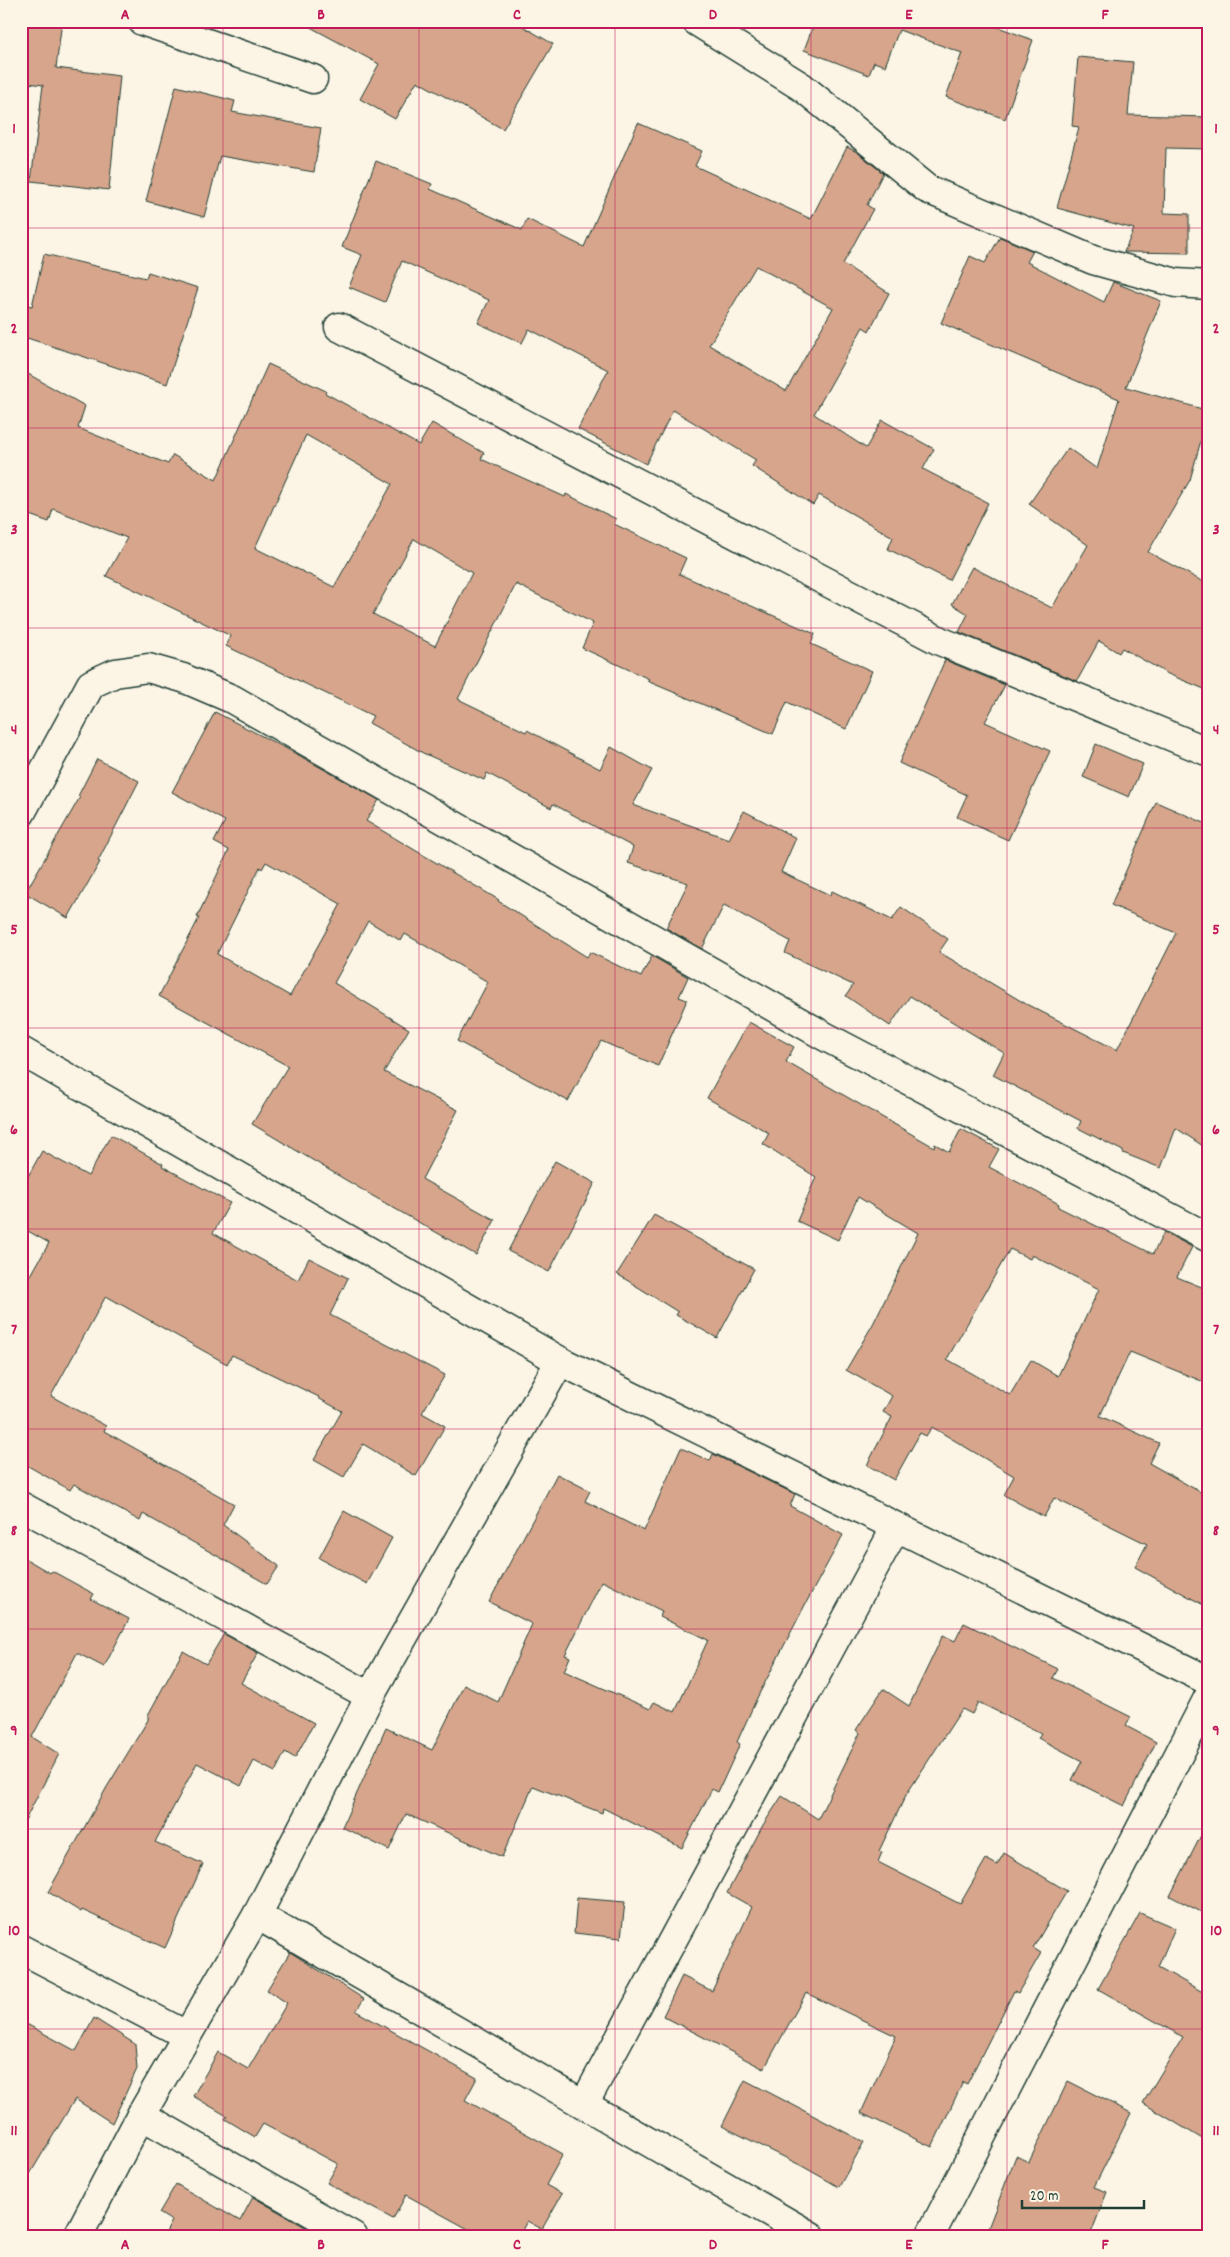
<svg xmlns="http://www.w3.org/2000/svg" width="1230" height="2257" viewBox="0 0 1230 2257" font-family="Dekko,sans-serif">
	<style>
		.building { fill: #d7a58b; stroke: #1f3d34; fill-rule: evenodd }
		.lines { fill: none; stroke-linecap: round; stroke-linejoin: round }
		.street-casing { stroke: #1f3d34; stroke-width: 31 }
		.street { stroke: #fcf5e5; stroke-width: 28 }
		.grid { fill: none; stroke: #c2185b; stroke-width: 1; stroke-opacity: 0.55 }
		.neatline { fill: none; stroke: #c2185b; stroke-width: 2 }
		.grid-label { font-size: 16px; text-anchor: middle; font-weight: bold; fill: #c2185b }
	</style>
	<rect width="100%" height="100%" fill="#fcf5e5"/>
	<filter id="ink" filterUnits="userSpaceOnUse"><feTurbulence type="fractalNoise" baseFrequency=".02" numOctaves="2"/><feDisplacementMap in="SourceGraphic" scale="10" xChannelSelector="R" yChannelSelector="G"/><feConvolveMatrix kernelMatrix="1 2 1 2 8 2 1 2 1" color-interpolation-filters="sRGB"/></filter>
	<g filter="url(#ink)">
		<g class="building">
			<polygon points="21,21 62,21 56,68 120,76 109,190 31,181 43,85 21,82"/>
			<polygon points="299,21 514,21 553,44 503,129 417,81 395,119 360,99 379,64"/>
			<polygon points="815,21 982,21 1033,40 1005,119 946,97 962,53 899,30 885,66 874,62 869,75 804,50"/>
			<polygon points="1078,57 1133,62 1128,115 1209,117 1209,149 1166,148 1164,213 1189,214 1189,253 1124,252 1134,229 1057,208 1079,127 1072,126"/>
			<polygon points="176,86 235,101 232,112 321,128 314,172 220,156 204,217 146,201"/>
			<path d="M638,123L702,151L695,166L811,219L847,147L857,152L883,173L867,205L873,209L843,264L889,293L869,331L863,327L814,414L866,448L882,420L934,449L923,469L988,503L949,580L888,549L893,537L819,495L813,505L752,466L756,460L673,410L646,464L578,429L608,370L529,329L522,343L478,323L489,300L402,261L385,302L349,287L362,255L342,247L376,161L432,184L430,189L522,230L527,219L584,247ZM756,266L833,308L786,391L709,345Z"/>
			<polygon points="1000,237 1033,251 1027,262 1104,302 1113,282 1161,301 1126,387 1209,411 1190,480 1148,552 1209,585 1209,691 1168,674 1122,648 1119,653 1099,641 1077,681 959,632 968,614 952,604 972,567 1052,608 1088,545 1029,504 1068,448 1097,469 1119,399 941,323 970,256 985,263"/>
			<polygon points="44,254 146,278 148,272 198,288 167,384 21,336 21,304 32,306"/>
			<path d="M268,364L326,391L325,393L419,445L432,423L484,453L481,459L565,497L566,494L616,519L614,524L686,558L679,574L815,634L811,644L872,671L846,729L787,702L773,734L647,681L649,679L582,648L593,623L516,584L458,699L526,732L527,730L600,769L611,747L652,770L633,805L729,839L744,811L796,838L781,872L830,895L832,891L892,920L901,907L948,939L939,952L1026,1004L1117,1050L1176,933L1111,905L1156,802L1209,825V1150L1176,1128L1161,1168L1123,1153V1151L1078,1128L1081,1121L993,1075L1004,1053L910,996L890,1026L846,996L853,985L785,953L790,941L724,905L702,949L666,928L688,883L628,863L633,847L553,804L551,808L487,773L484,780L423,753L369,723L373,716L226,646L231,636L106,576L127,538L53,509L49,522L21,512V370L85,406L78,428L168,464L173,455L216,480ZM306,435L392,484L334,587L255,548ZM414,539L472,573L435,646L373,614Z"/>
			<polygon points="945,660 1005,685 985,722 1050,751 1008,840 957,817 967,795 899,763"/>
			<path d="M215,712L291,751L379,800L366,821L499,900L498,901L587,957L590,952L641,977L652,956L688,977L679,997L687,1000L658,1066L601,1041L568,1101L457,1041L488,982L405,934L401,941L368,921L334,983L409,1029L384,1072L458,1110L422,1179L495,1220L476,1255L371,1195L252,1124L288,1066L159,996L199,918L197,917L229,850L214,842L225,821L172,792ZM266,862L341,904L290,996L217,954L260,867L262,869Z"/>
			<polygon points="1096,744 1143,764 1129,797 1083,777"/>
			<polygon points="97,759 139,781 98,861 100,862 68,918 25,893 80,797 78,796"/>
			<path d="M749,1022L794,1047L786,1062L934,1147L935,1144L949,1152L961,1129L999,1149L989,1167L1059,1204L1058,1207L1153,1254L1164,1232L1192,1247L1177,1277L1209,1290V1384L1130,1352L1100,1416L1159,1443L1149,1463L1209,1497V1608L1135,1567L1147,1544L1054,1498L1044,1517L1004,1495L1014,1476L932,1427L926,1436L920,1433L894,1480L867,1465L892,1417L883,1412L892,1396L846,1370L873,1324L918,1233L858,1197L838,1240L797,1221L816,1177L763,1144L769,1133L707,1098ZM1010,1249L1030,1259L1032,1255L1099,1289L1058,1376L1031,1360L1010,1395L947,1359Z"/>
			<polygon points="111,1135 163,1164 162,1166 230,1203 213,1233 298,1280 309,1258 348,1278 330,1315 445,1375 422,1413 445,1426 416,1476 363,1444 344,1477 314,1460 342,1411 318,1398 319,1397 232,1355 227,1364 106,1296 51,1396 106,1426 104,1431 234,1504 223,1525 279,1566 267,1584 143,1514 140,1521 74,1484 70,1490 21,1462 21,1293 49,1243 21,1227 21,1189 42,1151 88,1176"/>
			<polygon points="555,1161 595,1183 549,1272 508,1251"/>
			<polygon points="654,1215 754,1269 717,1338 676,1315 678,1312 617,1274"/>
			<path d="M681,1448L710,1461L713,1454L795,1494L790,1506L843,1535L806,1603L757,1698L737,1742L740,1744L718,1792L712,1789L682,1848L603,1808L602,1813L533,1786L502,1857L406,1814L389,1850L342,1827L386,1728L432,1750L464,1685L498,1702L532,1624L489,1602L557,1474L590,1491L585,1501L644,1531ZM602,1581L662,1611L660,1617L708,1640L675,1712L654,1702L650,1709L564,1671L570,1657L565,1655Z"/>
			<polygon points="344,1511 392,1538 367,1584 319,1558"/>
			<polygon points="21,1556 50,1573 52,1571 94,1594 91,1599 129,1619 104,1667 77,1653 32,1737 59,1754 21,1828"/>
			<polygon points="964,1623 1058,1669 1053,1678 1131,1717 1126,1726 1156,1742 1124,1806 1072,1780 1082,1761 1038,1738 1041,1733 978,1702 972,1714 962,1709 906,1795 879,1851 882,1852 878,1862 960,1904 986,1859 997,1865 1004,1853 1067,1891 1033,1948 1041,1953 1018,1993 1014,1991 967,2084 963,2082 932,2147 861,2113 896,2036 806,1993 764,2069 663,2016 682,1976 712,1991 752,1907 727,1893 763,1825 782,1796 818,1819 860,1733 856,1730 883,1689 909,1706 943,1635 955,1641"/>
			<polygon points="224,1634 258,1653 241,1683 314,1723 295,1758 285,1752 275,1772 254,1761 241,1786 197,1763 155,1842 203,1864 165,1948 82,1910 81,1912 48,1892 107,1787 148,1720 148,1715 183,1651 206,1664"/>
			<polygon points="1209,1820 1209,1916 1170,1896"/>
			<polygon points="577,1898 625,1902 621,1938 574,1933"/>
			<polygon points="1140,1913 1175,1928 1158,1967 1208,1995 1209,1994 1209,2143 1143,2103 1183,2037 1098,1989"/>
			<polygon points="290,1952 364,1999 356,2011 477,2078 465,2100 563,2154 546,2185 562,2194 542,2229 527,2221 519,2236 481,2236 406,2195 393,2219 327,2183 338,2164 263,2124 255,2137 225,2119 227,2116 193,2096 218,2052 248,2069 287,2003 267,1990"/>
			<polygon points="94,2018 135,2044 137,2069 112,2123 75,2099 21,2189 21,2021 76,2051"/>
			<polygon points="745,2080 864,2142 839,2187 802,2166 722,2126"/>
			<polygon points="1068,2081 1131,2113 1094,2187 1107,2192 1090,2236 985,2236 1016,2156 1029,2162"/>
			<polygon points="176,2184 240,2221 253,2197 321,2236 164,2236 172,2221 159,2213"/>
		</g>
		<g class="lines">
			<g class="street-casing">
				<g id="street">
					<polyline points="142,21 313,79"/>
					<polyline points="696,21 802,87 927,189 1093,260 1176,283 1209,285"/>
					<polyline points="339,327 940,641 1209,752"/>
					<polyline points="21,813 91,684 115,673 148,668 183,678 232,699 826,1037 1209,1238"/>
					<polyline points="21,1051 560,1361 1209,1681"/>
					<polyline points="21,1506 370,1696"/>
					<polyline points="257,1915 811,2236"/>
					<polyline points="21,1949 186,2035"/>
					<polyline points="584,2104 896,1527"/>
					<polyline points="141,2115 353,2236"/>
					<polyline points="78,2236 141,2115 257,1915 370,1696 560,1361"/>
					<polyline points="930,2236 1209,1696"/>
				</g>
			</g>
			<use href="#street" class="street"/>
		</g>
	</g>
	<path class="grid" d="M223,21V2236M419,21V2236M615,21V2236M811,21V2236M1007,21V2236M21,228H1209M21,428H1209M21,628H1209M21,828H1209M21,1028H1209M21,1229H1209M21,1429H1209M21,1629H1209M21,1829H1209M21,2029H1209"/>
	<rect width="1230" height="2257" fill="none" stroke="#fcf5e5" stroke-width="55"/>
	<path d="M1022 2200v8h122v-8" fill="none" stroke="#1f3d34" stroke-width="2.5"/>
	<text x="1030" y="2200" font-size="15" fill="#1f3d34" stroke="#fcf5e5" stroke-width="4" paint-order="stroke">20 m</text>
	<rect x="28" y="28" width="1174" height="2202" class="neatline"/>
	<g class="grid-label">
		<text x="125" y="19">A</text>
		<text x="321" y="19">B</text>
		<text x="517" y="19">C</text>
		<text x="713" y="19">D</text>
		<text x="909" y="19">E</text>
		<text x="1105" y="19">F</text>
		<text x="14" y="133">1</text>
		<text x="1216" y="133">1</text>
		<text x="14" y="333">2</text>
		<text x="1216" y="333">2</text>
		<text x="14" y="534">3</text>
		<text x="1216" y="534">3</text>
		<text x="14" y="734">4</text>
		<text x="1216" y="734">4</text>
		<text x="14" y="934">5</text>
		<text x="1216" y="934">5</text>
		<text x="14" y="1134">6</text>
		<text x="1216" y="1134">6</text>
		<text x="14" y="1334">7</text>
		<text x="1216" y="1334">7</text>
		<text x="14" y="1535">8</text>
		<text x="1216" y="1535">8</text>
		<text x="14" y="1735">9</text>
		<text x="1216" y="1735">9</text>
		<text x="14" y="1935">10</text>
		<text x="1216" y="1935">10</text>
		<text x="14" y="2135">11</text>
		<text x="1216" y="2135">11</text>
		<text x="125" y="2249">A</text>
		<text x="321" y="2249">B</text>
		<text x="517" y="2249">C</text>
		<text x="713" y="2249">D</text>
		<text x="909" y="2249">E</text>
		<text x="1105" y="2249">F</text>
	</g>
</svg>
